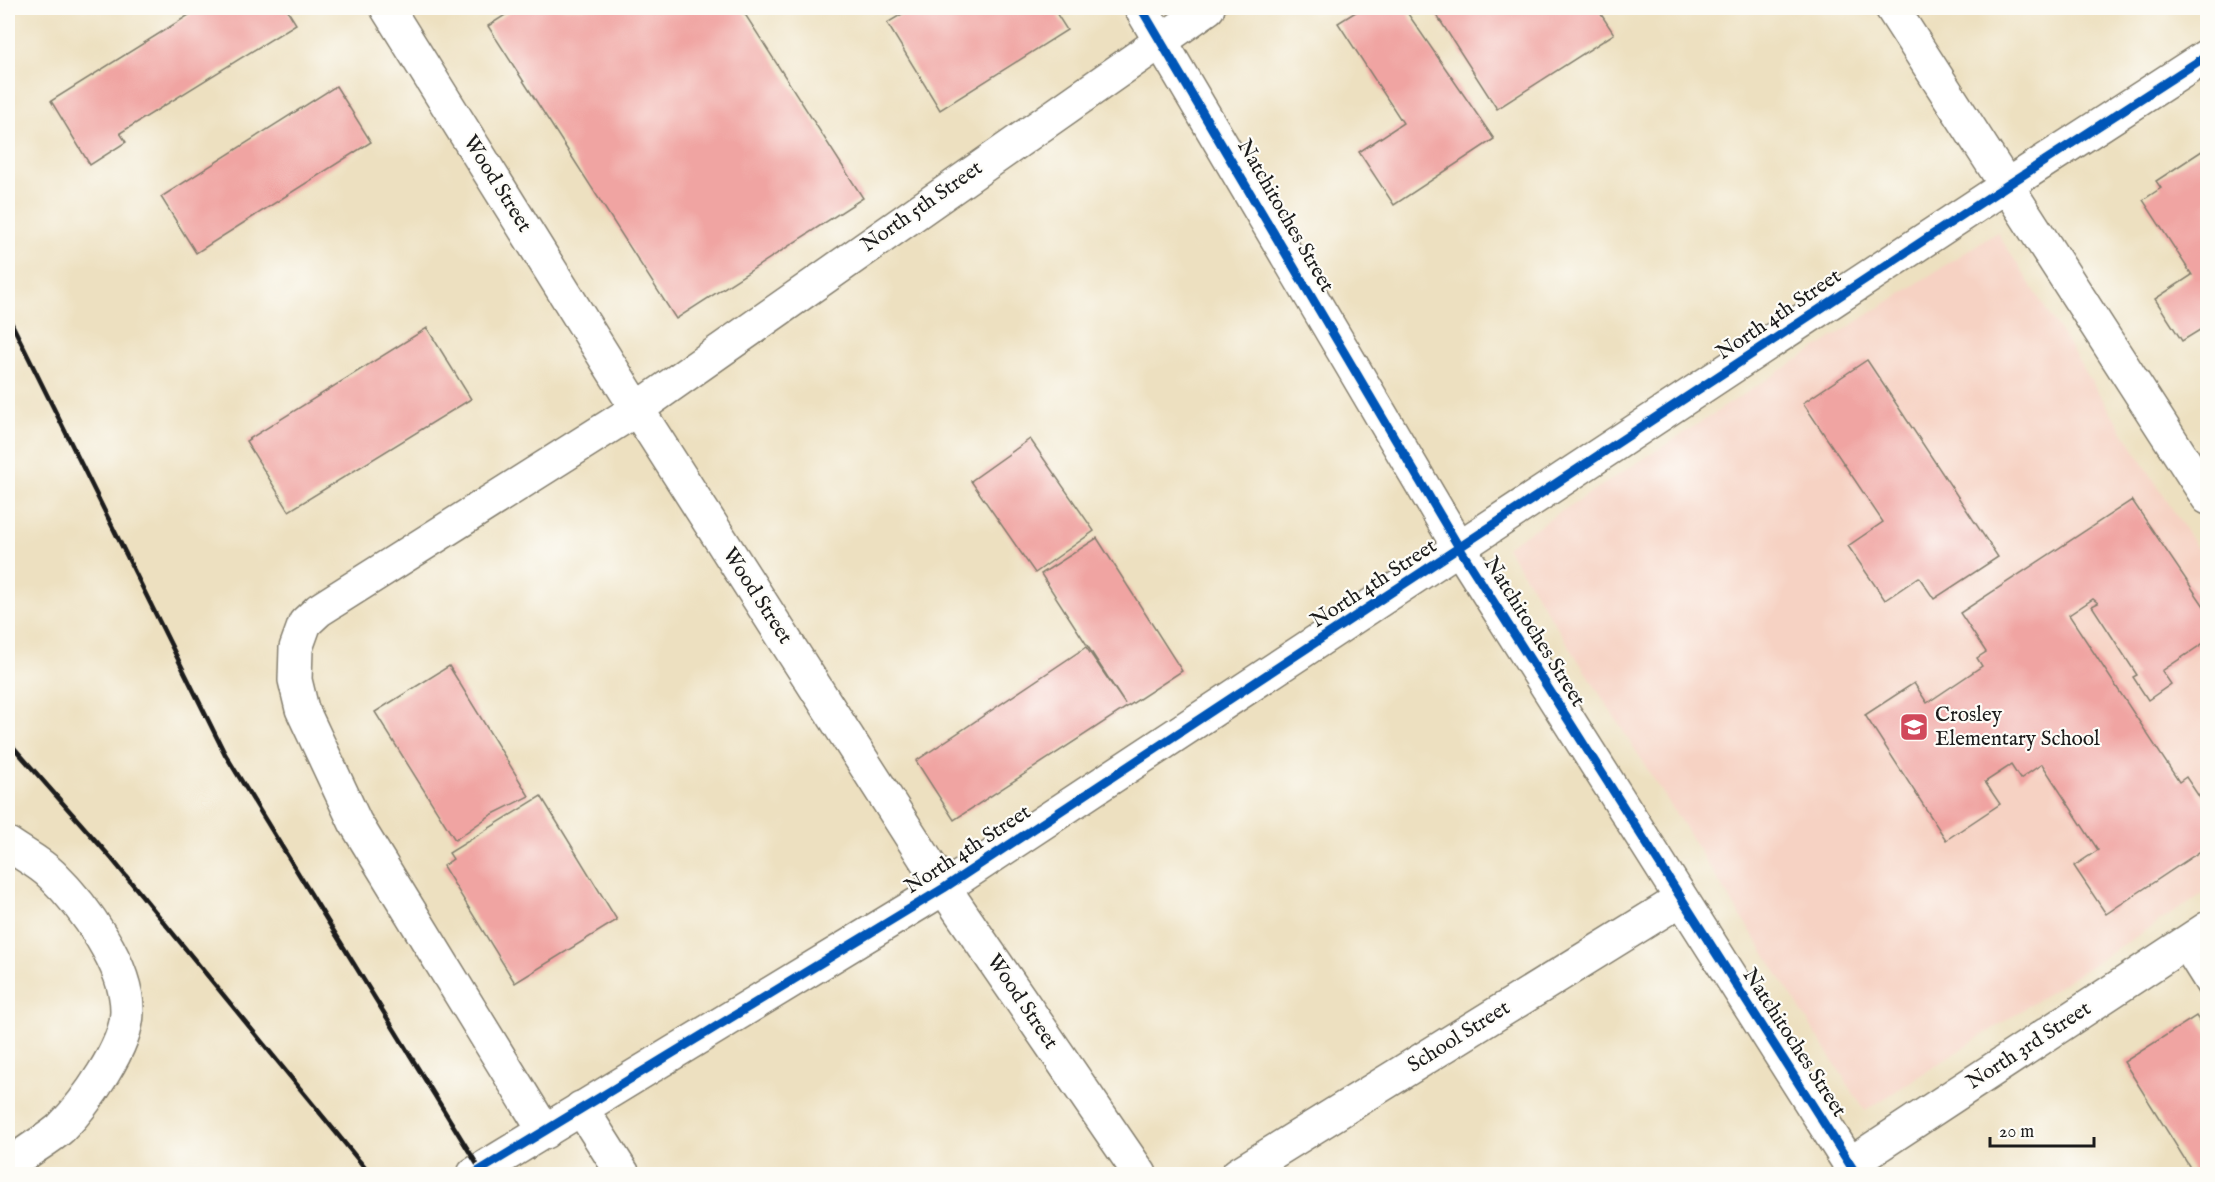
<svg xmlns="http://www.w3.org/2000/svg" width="2215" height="1182" viewBox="0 0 2215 1182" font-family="'IM FELL English',serif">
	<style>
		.built { fill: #f6d2c3 }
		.building { fill: #f0a4a2 }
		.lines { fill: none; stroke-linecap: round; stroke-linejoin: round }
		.service-casing { stroke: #847e6e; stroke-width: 24 }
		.minor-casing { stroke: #847e6e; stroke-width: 36 }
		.tertiary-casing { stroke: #847e6e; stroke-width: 36 }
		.service { stroke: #fff; stroke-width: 21 }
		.minor { stroke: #fff; stroke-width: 33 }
		.tertiary { stroke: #fff; stroke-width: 33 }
		.rail { stroke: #1c1c1c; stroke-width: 4.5 }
		.cycleway-casing { stroke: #fdfcf7; stroke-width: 13 }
		.cycleway { stroke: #0057b8; stroke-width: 9 }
		.labels { text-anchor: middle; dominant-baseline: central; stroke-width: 4.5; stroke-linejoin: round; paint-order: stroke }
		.street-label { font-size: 21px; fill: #1c1c1c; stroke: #fdfcf7 }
		.poi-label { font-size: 21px; fill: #1c1c1c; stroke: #fdfcf7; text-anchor: start }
	</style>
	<rect width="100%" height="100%" fill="#fdfcf7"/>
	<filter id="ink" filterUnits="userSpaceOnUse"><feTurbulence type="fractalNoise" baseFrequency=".0167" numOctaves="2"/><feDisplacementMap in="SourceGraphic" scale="12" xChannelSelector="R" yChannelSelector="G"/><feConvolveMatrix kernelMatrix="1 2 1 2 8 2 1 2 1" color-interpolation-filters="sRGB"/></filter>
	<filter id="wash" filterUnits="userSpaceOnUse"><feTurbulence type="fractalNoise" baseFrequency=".008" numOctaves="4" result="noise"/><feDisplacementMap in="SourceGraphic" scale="24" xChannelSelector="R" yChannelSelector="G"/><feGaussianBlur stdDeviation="1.35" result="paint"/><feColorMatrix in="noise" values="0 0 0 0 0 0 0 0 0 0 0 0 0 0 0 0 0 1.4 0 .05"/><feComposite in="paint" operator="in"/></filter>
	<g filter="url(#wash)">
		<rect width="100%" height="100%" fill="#ede0c0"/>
		<polygon class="built" points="1997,232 2207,564 2207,891 1865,1111 1506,547"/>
		<g id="blocks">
			<g class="building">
				<polygon points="200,8 286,8 296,24 120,133 126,142 90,165 51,101"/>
				<polygon points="474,8 487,8 478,13"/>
				<polygon points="516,8 741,8 863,198 676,319 488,26"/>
				<polygon points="912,8 1053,8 1067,30 940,110 887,23"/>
				<polygon points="1362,8 1404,8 1494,139 1394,205 1359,152 1403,123 1338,23"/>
				<polygon points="1432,8 1597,8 1614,34 1497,109"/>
				<polygon points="336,86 371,142 196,253 161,197"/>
				<polygon points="2208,147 2208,325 2182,341 2155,299 2192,275 2143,200 2161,188 2156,181"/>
				<polygon points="427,328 471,399 289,511 246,441"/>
				<polygon points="1867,360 1998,557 1934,599 1919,577 1885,600 1848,546 1883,522 1803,403"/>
				<polygon points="1030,439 1094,531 1035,573 971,481"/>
				<polygon points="2132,500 2208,612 2208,640 2162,671 2171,684 2148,700 2133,677 2137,675 2092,606 2098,603 2093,599 2069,615 2179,782 2186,777 2208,810 2208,846 2106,914 2074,866 2098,850 2042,764 2020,779 2011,765 1985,782 2000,804 1946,840 1865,715 1914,683 1927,703 1982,666 1977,658 1986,652 1960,613"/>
				<polygon points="1097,538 1182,671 954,820 916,761 1086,647 1125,704 1041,574"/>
				<polygon points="449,666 529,796 491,815 455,840 375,712"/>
				<polygon points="541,796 617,920 515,983 443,866 453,859 449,853"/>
				<polygon points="2196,1016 2208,1034 2208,1174 2194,1174 2124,1062"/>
			</g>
		</g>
	</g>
	<g filter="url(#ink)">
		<use href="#blocks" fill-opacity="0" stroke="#847e6e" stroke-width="1.5"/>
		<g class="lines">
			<g class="service-casing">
				<polyline id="service" points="2181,945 2208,988"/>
			</g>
			<g class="minor-casing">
				<g id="minor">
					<polyline points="387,8 637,409 944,888 1140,1174"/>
					<polyline points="1892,8 2208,498"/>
					<path d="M8,844C22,854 40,863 52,875C84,906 128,966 127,1012C127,1046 85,1104 61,1128C48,1140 30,1148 17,1160"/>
					<polyline points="581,1108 623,1174"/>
					<polyline points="545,1132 355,822 302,709 295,680 296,648 305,623 319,610 637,409 1208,8"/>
					<polyline points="1850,1164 2208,928"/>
					<polyline points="1238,1174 1680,900"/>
				</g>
			</g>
			<g class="tertiary-casing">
				<g id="tertiary">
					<polyline points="1141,8 1460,549 1856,1174"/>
					<polyline points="474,1174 944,888 2006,186 2208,55"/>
				</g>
			</g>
			<use href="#service" class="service"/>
			<use href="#minor" class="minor"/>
			<use href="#tertiary" class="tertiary"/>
			<g class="rail">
				<polyline points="8,316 225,754 483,1174"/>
				<polyline points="8,741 112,859 370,1174"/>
			</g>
			<g class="cycleway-casing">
				<g id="cycleway">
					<polyline points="1141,8 1460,549 1856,1174"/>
					<polyline points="474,1174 944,888 2006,186 2208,55"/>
				</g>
			</g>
			<use href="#cycleway" class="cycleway"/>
		</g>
	</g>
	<defs>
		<g id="school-square" transform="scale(1.5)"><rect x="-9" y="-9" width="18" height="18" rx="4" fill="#d1495b" stroke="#fdfcf7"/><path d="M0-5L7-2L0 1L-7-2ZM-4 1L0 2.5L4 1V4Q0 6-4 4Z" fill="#fff"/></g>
	</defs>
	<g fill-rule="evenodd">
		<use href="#school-square" x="1914" y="727"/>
	</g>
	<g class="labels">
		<g class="street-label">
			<text transform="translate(497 184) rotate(58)">Wood Street</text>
			<text transform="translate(922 207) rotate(-35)">North 5th Street</text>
			<text transform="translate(1285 216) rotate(60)">Natchitoches Street</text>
			<text transform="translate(1779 315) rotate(-34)">North 4th Street</text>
			<text transform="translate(1374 584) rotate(-33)">North 4th Street</text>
			<text transform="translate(757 596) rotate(57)">Wood Street</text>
			<text transform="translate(1534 632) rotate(58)">Natchitoches Street</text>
			<text transform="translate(968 850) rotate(-33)">North 4th Street</text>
			<text transform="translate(1022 1002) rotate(56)">Wood Street</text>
			<text transform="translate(1459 1037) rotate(-32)">School Street</text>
			<text transform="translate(1794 1043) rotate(57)">Natchitoches Street</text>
			<text transform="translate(2029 1046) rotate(-33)">North 3rd Street</text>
		</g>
		<g class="poi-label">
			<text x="1935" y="715">Crosley<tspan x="1935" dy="24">Elementary School</tspan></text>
		</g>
	</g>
	<rect width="2215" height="1182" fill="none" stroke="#fdfcf7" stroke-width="30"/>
	<path d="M1990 1137v9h104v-9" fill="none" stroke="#1c1c1c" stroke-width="3"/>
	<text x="1999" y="1137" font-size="18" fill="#1c1c1c" stroke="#fdfcf7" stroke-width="4.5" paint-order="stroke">20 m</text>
</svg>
